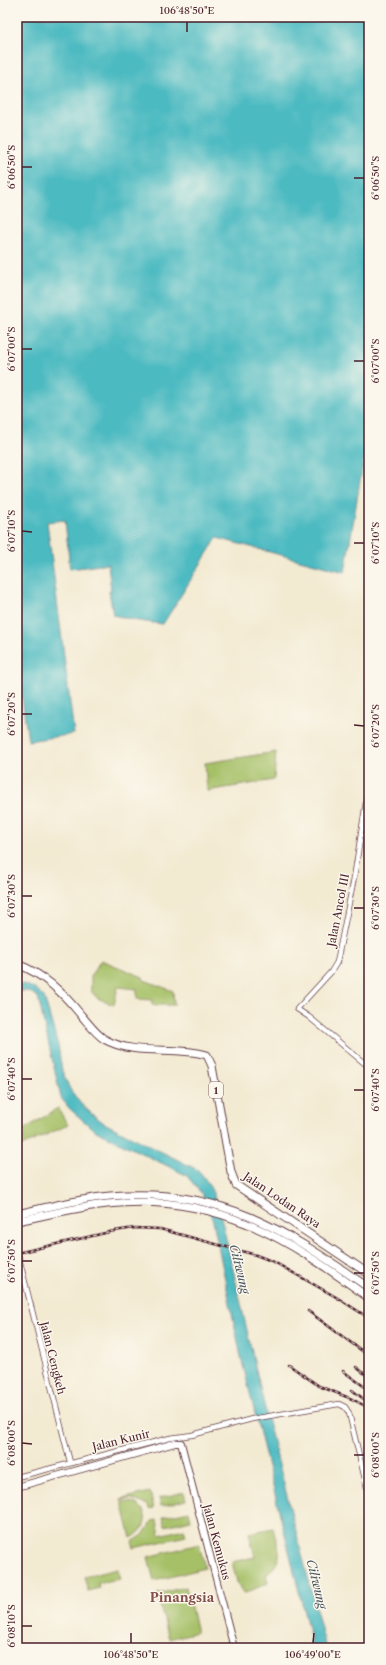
<svg xmlns="http://www.w3.org/2000/svg" width="386" height="1665" viewBox="0 0 386 1665" font-family="'Libre Caslon Text',serif">
	<style>
		.green { fill: #a5c066; stroke: #787048 }
		.water { fill: #4bbac1; stroke: #4a6c76 }
		.lines { fill: none; stroke-linecap: round; stroke-linejoin: round }
		.minor-casing { stroke: #633d44; stroke-width: 6 }
		.major-casing { stroke: #633d44; stroke-width: 8 }
		.highway-casing { stroke: #633d44; stroke-width: 9 }
		.minor { stroke: #fff; stroke-width: 4.5 }
		.major { stroke: #fff; stroke-width: 6 }
		.highway { stroke: #fff; stroke-width: 7 }
		.rail-casing { stroke: #4a1f2b; stroke-width: 2.5 }
		.rail { stroke: #fbf7ec; stroke-width: 1; stroke-dasharray: 3; stroke-linecap: butt }
		.ticks { fill: none; stroke: #4a1f2b; stroke-width: 1.5 }
		.labels { text-anchor: middle; dominant-baseline: central; stroke-width: 3; stroke-linejoin: round; paint-order: stroke }
		.shield { fill: #fbf7ec; stroke: #7f6065; stroke-width: 1 }
		.shield-label { font-size: 10px; font-weight: bold; fill: #4a1f2b }
		.street-label { font-size: 11px; fill: #4a1f2b; stroke: #fbf7ec }
		.water-label { font-size: 12px; font-style: italic; fill: #4a5560; stroke: #fbf7ec }
		.quarter-label { font-size: 13px; font-weight: bold; fill: #854f4a; stroke: #fbf7ec }
		.neatline { fill: none; stroke: #4a1f2b; stroke-width: 1.5 }
		.ticks-label { font-size: 10px; text-anchor: middle; fill: #4a1f2b }
	</style>
	<rect width="100%" height="100%" fill="#fbf7ec"/>
	<filter id="ink" filterUnits="userSpaceOnUse"><feTurbulence type="fractalNoise" baseFrequency=".025" numOctaves="2"/><feDisplacementMap in="SourceGraphic" scale="8" xChannelSelector="R" yChannelSelector="G"/><feConvolveMatrix kernelMatrix="1 2 1 2 8 2 1 2 1" color-interpolation-filters="sRGB"/></filter>
	<filter id="wash" filterUnits="userSpaceOnUse"><feTurbulence type="fractalNoise" baseFrequency=".012" numOctaves="4" result="noise"/><feDisplacementMap in="SourceGraphic" scale="16" xChannelSelector="R" yChannelSelector="G"/><feGaussianBlur stdDeviation="0.9" result="paint"/><feColorMatrix in="noise" values="0 0 0 0 0 0 0 0 0 0 0 0 0 0 0 0 0 1.4 0 .05"/><feComposite in="paint" operator="in"/></filter>
	<g filter="url(#wash)">
		<rect width="100%" height="100%" fill="#f3ead2"/>
		<g class="green">
			<polygon points="276,752 274,780 207,791 205,763"/>
			<polygon points="101,960 143,977 144,980 173,991 174,1005 152,1005 152,1000 137,999 137,989 118,987 114,1005 97,998 91,991 91,975"/>
			<polygon points="58,1108 68,1125 17,1148 17,1134"/>
			<polygon points="150,1492 154,1508 149,1509 148,1505 131,1499 121,1500 121,1499"/>
			<polygon points="184,1492 186,1500 161,1506 159,1498"/>
			<path d="M122,1502C148,1499 154,1527 131,1538Z"/>
			<polygon points="189,1511 191,1520 165,1526 163,1517"/>
			<polygon points="157,1520 160,1535 184,1529 186,1536 134,1548 132,1542 143,1535 152,1521"/>
			<path d="M273,1528C279,1552 286,1556 266,1576L268,1583L243,1594L237,1582L232,1562L255,1557L249,1533Z"/>
			<polygon points="199,1544 205,1568 154,1581 148,1557"/>
			<polygon points="117,1569 120,1579 98,1583 99,1588 88,1591 84,1577"/>
			<polygon points="186,1587 197,1632 169,1639 157,1594"/>
		</g>
		<g class="water">
			<polygon points="17,17 369,17 369,427 345,572 217,538 163,624 138,621 113,615 109,591 111,591 108,564 70,569 65,520 47,522 74,734 28,741 17,661"/>
			<path d="M23,984L34,988L44,997L58,1045L62,1071L70,1089L80,1103L92,1114L104,1123L198,1170C212,1185 217,1202 222,1221L268,1422L326,1648H311V1640L241,1357L213,1221L202,1194L186,1175L94,1130L70,1109L61,1098L38,997L28,991L17,992V986Z"/>
		</g>
	</g>
	<g filter="url(#ink)">
		<g class="lines">
			<g class="minor-casing">
				<g id="minor">
					<polyline points="369,783 354,878 337,962 331,972 297,1009 309,1017 369,1067"/>
					<polyline points="17,1250 70,1462"/>
					<polyline points="17,1281 24,1279"/>
					<polyline points="17,1477 170,1438 192,1435 252,1419 339,1404 345,1407 349,1413 369,1496"/>
				</g>
			</g>
			<g class="major-casing">
				<polyline id="major" points="17,1487 175,1443 181,1443 234,1648"/>
			</g>
			<g class="highway-casing">
				<g id="highway">
					<path d="M17,964C44,974 63,993 81,1015C88,1023 95,1033 104,1039C136,1057 173,1045 207,1055L212,1066L231,1172L236,1185L369,1274"/>
					<path d="M17,1214C48,1207 78,1199 110,1196C218,1186 284,1229 369,1288"/>
					<path d="M17,1221C47,1215 77,1207 107,1204C214,1192 286,1237 369,1298"/>
				</g>
			</g>
			<use href="#minor" class="minor"/>
			<use href="#major" class="major"/>
			<use href="#highway" class="highway"/>
			<g class="rail-casing">
				<g id="rail">
					<polyline points="17,1253 114,1231 135,1228 160,1229 256,1255 274,1262 336,1297 369,1318"/>
					<polyline points="308,1311 369,1356"/>
					<polyline points="289,1365 319,1386 352,1399 369,1408"/>
					<polyline points="356,1367 369,1377"/>
					<polyline points="343,1371 369,1390"/>
					<polyline points="352,1390 369,1403"/>
				</g>
			</g>
			<use href="#rail" class="rail"/>
		</g>
	</g>
	<path class="ticks" d="M187,32V22M22,167H32M354,178H364M22,349H32M354,361H364M22,531L32,532M354,543H364M22,714H32M354,725L364,726M22,896H32M354,908H364M22,1079H32M354,1090H364M22,1261H32M354,1273H364M22,1443L32,1444M354,1455H364M22,1626H32M131,1643V1633M313,1643L314,1633"/>
	<g class="labels">
		<rect class="shield" x="209" y="1082" width="14" height="16" rx="3"/>
		<g class="shield-label">
			<text x="216" y="1090">1</text>
		</g>
		<g class="street-label">
			<text transform="translate(338 910) rotate(-79)">Jalan Ancol III</text>
			<text transform="translate(282 1200) rotate(34)">Jalan Lodan Raya</text>
			<text transform="translate(53 1358) rotate(76)">Jalan Cengkeh</text>
			<text transform="translate(121 1440) rotate(-14)">Jalan Kunir</text>
			<text transform="translate(217 1542) rotate(75)">Jalan Kemukus</text>
		</g>
		<g class="water-label">
			<text transform="translate(240 1269) rotate(76)">Ciliwung</text>
			<text transform="translate(317 1584) rotate(76)">Ciliwung</text>
		</g>
		<g class="quarter-label">
			<text x="182" y="1597">Pinangsia</text>
		</g>
	</g>
	<rect width="386" height="1665" fill="none" stroke="#fbf7ec" stroke-width="44"/>
	<rect x="22" y="22" width="342" height="1621" class="neatline"/>
	<g class="ticks-label">
		<text x="187" y="14">106°48'50"E</text>
		<text transform="translate(11 167) rotate(-90)" y="4">6°06'50"S</text>
		<text transform="translate(375 178) rotate(-90)" y="4">6°06'50"S</text>
		<text transform="translate(11 349) rotate(-90)" y="4">6°07'00"S</text>
		<text transform="translate(375 361) rotate(-90)" y="4">6°07'00"S</text>
		<text transform="translate(11 531) rotate(-90)" y="4">6°07'10"S</text>
		<text transform="translate(375 543) rotate(-90)" y="4">6°07'10"S</text>
		<text transform="translate(11 714) rotate(-90)" y="4">6°07'20"S</text>
		<text transform="translate(375 726) rotate(-90)" y="4">6°07'20"S</text>
		<text transform="translate(11 896) rotate(-90)" y="4">6°07'30"S</text>
		<text transform="translate(375 908) rotate(-90)" y="4">6°07'30"S</text>
		<text transform="translate(11 1079) rotate(-90)" y="4">6°07'40"S</text>
		<text transform="translate(375 1090) rotate(-90)" y="4">6°07'40"S</text>
		<text transform="translate(11 1261) rotate(-90)" y="4">6°07'50"S</text>
		<text transform="translate(375 1273) rotate(-90)" y="4">6°07'50"S</text>
		<text transform="translate(11 1443) rotate(-90)" y="4">6°08'00"S</text>
		<text transform="translate(375 1455) rotate(-90)" y="4">6°08'00"S</text>
		<text transform="translate(11 1626) rotate(-90)" y="4">6°08'10"S</text>
		<text x="131" y="1658">106°48'50"E</text>
		<text x="313" y="1658">106°49'00"E</text>
	</g>
</svg>
